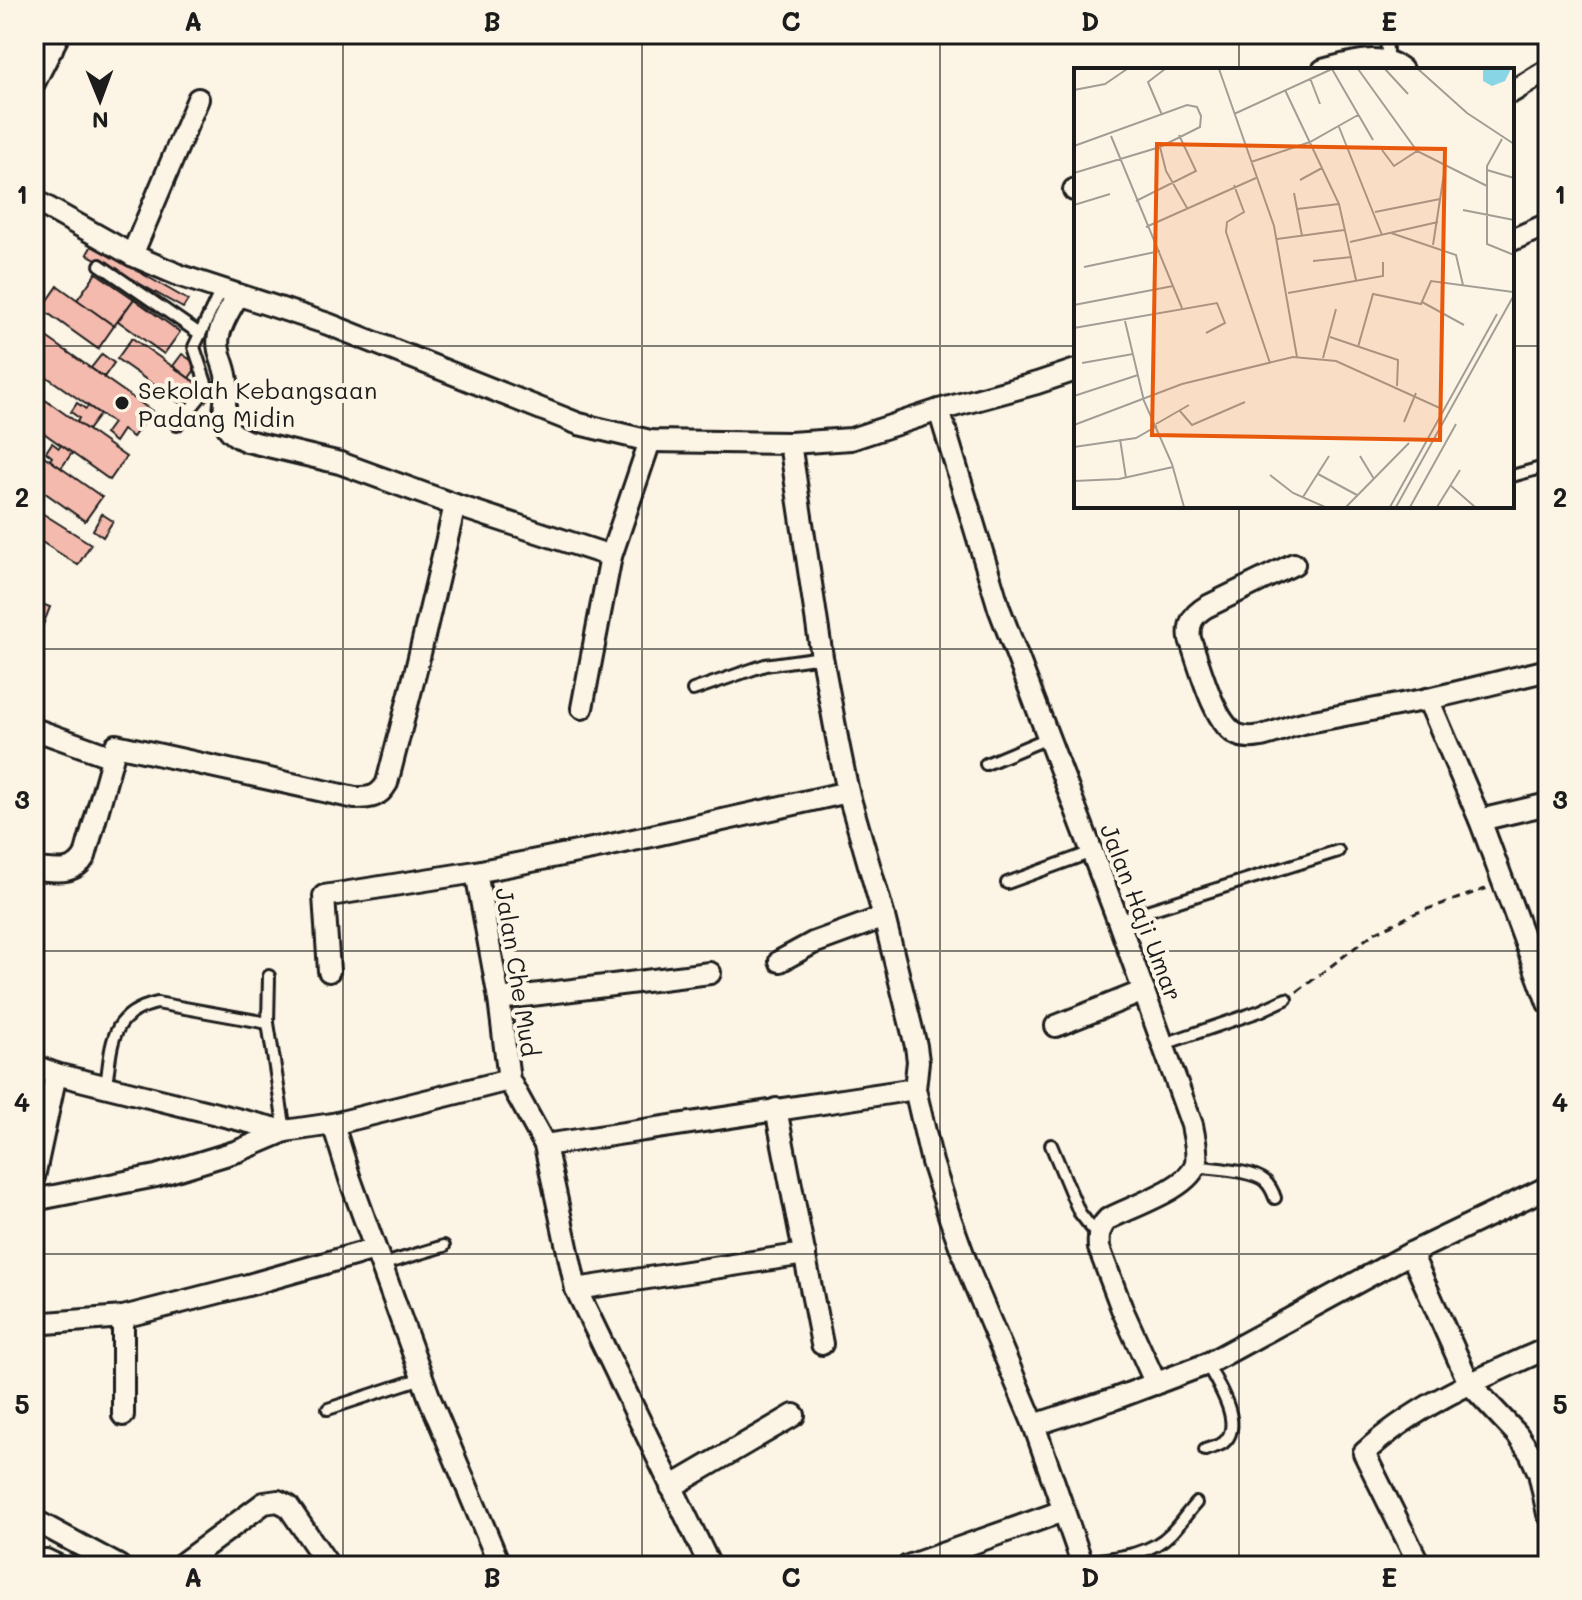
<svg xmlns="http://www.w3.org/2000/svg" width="1582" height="1600" viewBox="0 0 1582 1600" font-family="Mali,sans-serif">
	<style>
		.building { fill: #f5baae; stroke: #1c1c1c; stroke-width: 2 }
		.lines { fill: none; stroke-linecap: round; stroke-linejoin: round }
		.service-casing { stroke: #1c1c1c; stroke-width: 16 }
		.minor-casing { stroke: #1c1c1c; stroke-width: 26 }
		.path { stroke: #1c1c1c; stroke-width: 3; stroke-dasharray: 8 6; stroke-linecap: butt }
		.service { stroke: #fcf5e5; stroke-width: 10 }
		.minor { stroke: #fcf5e5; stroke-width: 20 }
		.grid { fill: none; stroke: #1c1c1c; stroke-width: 2; stroke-opacity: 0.55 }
		.poi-dot { fill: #1c1c1c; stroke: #fcf5e5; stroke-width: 3 }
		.labels { text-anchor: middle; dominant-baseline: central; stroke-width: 8; stroke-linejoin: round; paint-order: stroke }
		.poi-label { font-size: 24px; fill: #1c1c1c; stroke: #fcf5e5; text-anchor: start }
		.street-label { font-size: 24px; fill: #1c1c1c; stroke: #fcf5e5 }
		.inset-road { fill: none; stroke: #a29e95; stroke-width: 2 }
		.view { fill: #e8590c; fill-opacity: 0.15; stroke: #e8590c; stroke-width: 4 }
		.inset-edge { fill: none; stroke: #1c1c1c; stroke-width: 4 }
		.neatline { fill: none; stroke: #1c1c1c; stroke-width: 3 }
		.grid-label { font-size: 26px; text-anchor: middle; font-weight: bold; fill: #1c1c1c }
	</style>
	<rect width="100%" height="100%" fill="#fcf5e5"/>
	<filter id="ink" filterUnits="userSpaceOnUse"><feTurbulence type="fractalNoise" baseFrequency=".0125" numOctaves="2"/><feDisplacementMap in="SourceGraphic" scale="16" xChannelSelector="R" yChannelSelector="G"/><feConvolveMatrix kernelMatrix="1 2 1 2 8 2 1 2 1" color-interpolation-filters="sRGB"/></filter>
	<g filter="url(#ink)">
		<g class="building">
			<polygon points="92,245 188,300 183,308 87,254"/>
			<polygon points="96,273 134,299 114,326 77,300"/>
			<polygon points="58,286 114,326 98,349 42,309"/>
			<polygon points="134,299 180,332 164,354 118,321"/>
			<polygon points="42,334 152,411 133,437 123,430 115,442 105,434 113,423 34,368 34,346"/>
			<polygon points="132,338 199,385 184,406 117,359"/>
			<polygon points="102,354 114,363 104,377 91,368"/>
			<polygon points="182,354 198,365 189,378 173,366"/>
			<polygon points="34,392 126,457 110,480 34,426"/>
			<polygon points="77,403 86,409 88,406 100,414 88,430 77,422 79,418 71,412"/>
			<polygon points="52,443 59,448 61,445 72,453 61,468 50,460 52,457 46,452"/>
			<polygon points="34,449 102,497 85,521 34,485"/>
			<polygon points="34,508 91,544 78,565 34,537"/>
			<polygon points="102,514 113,521 103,537 93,530"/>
			<polygon points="34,601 50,607 41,630 34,627"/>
		</g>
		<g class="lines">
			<g class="service-casing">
				<g id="service">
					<polyline points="1384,60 1387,52 1386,34"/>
					<polyline points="100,265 200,334"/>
					<polyline points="177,425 205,391 207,386 194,347 221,290"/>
					<polyline points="1512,476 1548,466"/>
					<polyline points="693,690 765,665 822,657"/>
					<polyline points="986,764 1048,738"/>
					<polyline points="1007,883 1092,852"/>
					<polyline points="1118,920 1338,851"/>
					<polyline points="269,976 268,1023 285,1131"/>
					<polyline points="1164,1044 1260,1011 1286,999"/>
					<path d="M106,1086C112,1045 109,1014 157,1003L268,1023"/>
					<polyline points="1051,1145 1079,1212 1097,1235"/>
					<path d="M1196,1166C1213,1169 1252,1170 1265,1181C1270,1186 1273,1192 1275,1198"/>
					<polyline points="381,1265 444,1246"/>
					<polyline points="328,1409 422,1378"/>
					<path d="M1205,1450C1210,1448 1219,1446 1223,1443C1246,1425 1216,1382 1207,1364"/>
					<polyline points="34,1555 47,1555 70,1566"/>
					<path d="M1082,1562C1113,1558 1148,1557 1171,1533C1180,1524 1187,1513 1196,1503"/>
				</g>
			</g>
			<g class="minor-casing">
				<g id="minor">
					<polyline points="1548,34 1548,35"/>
					<polyline points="34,40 52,49"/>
					<path d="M1323,70C1347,64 1381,51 1402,70"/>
					<polyline points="34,83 59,34"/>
					<polyline points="1512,92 1548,70"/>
					<polyline points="1074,190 1076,189"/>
					<polyline points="34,200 132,255 181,276 328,324 579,424 650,441 790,443 851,439 939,410 1037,383 1076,370"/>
					<polyline points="1512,240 1548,224"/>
					<polyline points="132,255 198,99"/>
					<path d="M238,295C231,308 222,321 219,335C215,353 227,366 227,383C227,396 221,414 227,426C231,434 240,438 247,441L340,463L455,505L611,556"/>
					<path d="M939,410L999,608L1118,920L1192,1125C1194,1137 1198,1151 1196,1163C1191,1188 1130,1207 1108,1219C1099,1228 1098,1235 1099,1248L1122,1309L1156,1384"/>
					<polyline points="790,443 822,657 838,743 848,792 884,917 916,1046 918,1061 915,1089 932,1162 950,1218 971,1276 1034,1425 1083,1566"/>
					<path d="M1294,564L1206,607C1193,615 1188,623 1190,639C1199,663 1214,725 1238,735C1258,743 1283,727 1303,723C1343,715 1383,708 1423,700C1465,691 1506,680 1548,670"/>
					<polyline points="1428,699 1480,820 1548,1003"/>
					<polyline points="582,708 611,556 650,441"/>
					<polyline points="34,729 112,757"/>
					<polyline points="1480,820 1548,804"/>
					<path d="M34,869C54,870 74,876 85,856L116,745L355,798C371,798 379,797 387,783L416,670L455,505"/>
					<polyline points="476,872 499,999 509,1080 545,1145 576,1289 710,1566"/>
					<polyline points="780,961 813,943 884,917"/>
					<polyline points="329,971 324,896 476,872 602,847 848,792"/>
					<polyline points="499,999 710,973"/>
					<polyline points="1056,1026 1144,991"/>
					<polyline points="34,1066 56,1074 285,1131"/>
					<polyline points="776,1109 822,1344"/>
					<polyline points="333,1124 350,1179 430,1399 500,1566"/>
					<polyline points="545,1145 915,1089"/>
					<polyline points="34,1177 56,1074"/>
					<polyline points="34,1200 156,1176 238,1151 285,1131 333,1124 509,1080"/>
					<polyline points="1411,1253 1469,1383 1517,1434 1530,1453 1539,1473 1548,1514"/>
					<polyline points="576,1289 805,1254"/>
					<polyline points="34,1324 123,1317 248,1285 375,1249"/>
					<polyline points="123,1415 123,1317"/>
					<polyline points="1034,1425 1114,1399 1207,1364 1411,1253 1548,1187"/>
					<polyline points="671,1487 794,1415"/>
					<polyline points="34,1520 119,1566"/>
					<polyline points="179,1566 264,1503 278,1501 288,1506 329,1566"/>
					<polyline points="908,1566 1063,1511"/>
					<path d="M1420,1566L1364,1453C1416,1404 1484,1377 1548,1348"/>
				</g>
			</g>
			<polyline class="path" points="1297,992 1374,933 1416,913 1488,888"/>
			<use href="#service" class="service"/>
			<use href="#minor" class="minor"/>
		</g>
	</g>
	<path class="grid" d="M343,34V1566M642,34V1566M940,34V1566M1239,34V70M34,346H1076M1512,346H1548M1239,506V1566M34,649H1548M34,951H1548M34,1254H1548"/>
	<circle class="poi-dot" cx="122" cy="403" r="8"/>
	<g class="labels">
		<g class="poi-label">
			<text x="138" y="389">Sekolah Kebangsaan<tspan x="138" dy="28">Padang Midin</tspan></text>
		</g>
		<g class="street-label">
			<text transform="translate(1142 912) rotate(69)">Jalan Haji Umar</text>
			<text transform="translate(518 972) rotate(81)">Jalan Che Mud</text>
		</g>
	</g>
	<g transform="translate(1074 68)">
		<rect width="440" height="440" fill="#fcf5e5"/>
		<path d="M409,1H437L431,13L418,18L409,13Z" fill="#88d6e5"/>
		<path class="inset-road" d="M92,1H132M145,1L200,158L223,289M258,1L299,72M284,1L343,83L413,118M311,1L334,26M344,1L393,45L440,76M236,10L246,36M0,22L31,16L53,1M211,22L265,136L282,212M160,46L258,1M88,47L74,14L91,1M265,59L308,167M37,68L108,240M428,71L413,98V176L440,187M0,78L113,37L123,39L127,48L126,59L86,79L0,105M86,79L92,103L113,140M308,82L320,98L343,83M177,94L236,74L284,47M413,102L440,110M226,112L248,100M160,117L170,144L153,154L152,164L196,295M220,125L228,168M62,133L122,103L105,67M0,137L36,126M223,141L265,136M389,142L440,152M301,144L366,131M72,159L182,110M317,165L382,187L389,217M203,171L270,162M276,174L364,154M359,177L371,99M239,193L278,189M10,199L86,183M214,225L309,208V194M348,234L390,257M0,237L99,218M51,253L70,333L98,396L110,439M0,260L143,235L151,255L132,265M256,269L324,292L323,318M284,279L299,226L347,236L357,213L439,224M249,290L262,241M8,295L59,286M0,328L64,307M105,342L118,357L171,334M330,354L342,325M82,356L115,337M0,357L108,316L219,289L262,293L368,341M46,371L52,410M0,379L62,370L83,358M286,388L300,411M244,406L283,427M196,407L219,425L251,439M0,413L45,411L99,399M377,418L401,439M229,429L255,388M272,439L335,375M316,439L423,246M322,439L440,227M336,439L382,356M363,439L386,402"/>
		<path class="view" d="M83,76L371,81L366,372L78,367Z"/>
		<rect width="440" height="440" class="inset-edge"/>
	</g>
	<rect width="1582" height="1600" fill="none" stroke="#fcf5e5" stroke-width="88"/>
	<g transform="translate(100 100) rotate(179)" stroke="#fcf5e5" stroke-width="6" paint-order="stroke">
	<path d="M0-6L14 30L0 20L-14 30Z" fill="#1c1c1c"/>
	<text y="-12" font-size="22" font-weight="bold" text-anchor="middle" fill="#1c1c1c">N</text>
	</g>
	<rect x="44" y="44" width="1494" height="1512" class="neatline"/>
	<g class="grid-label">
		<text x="193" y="31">A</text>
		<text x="492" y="31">B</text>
		<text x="791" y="31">C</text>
		<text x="1090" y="31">D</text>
		<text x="1389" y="31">E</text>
		<text x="22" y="204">1</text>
		<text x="1560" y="204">1</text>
		<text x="22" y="507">2</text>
		<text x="1560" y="507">2</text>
		<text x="22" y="809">3</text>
		<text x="1560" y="809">3</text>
		<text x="22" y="1112">4</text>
		<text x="1560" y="1112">4</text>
		<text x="22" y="1414">5</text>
		<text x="1560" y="1414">5</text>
		<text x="193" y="1587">A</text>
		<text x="492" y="1587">B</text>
		<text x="791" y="1587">C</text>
		<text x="1090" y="1587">D</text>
		<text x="1389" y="1587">E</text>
	</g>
</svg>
